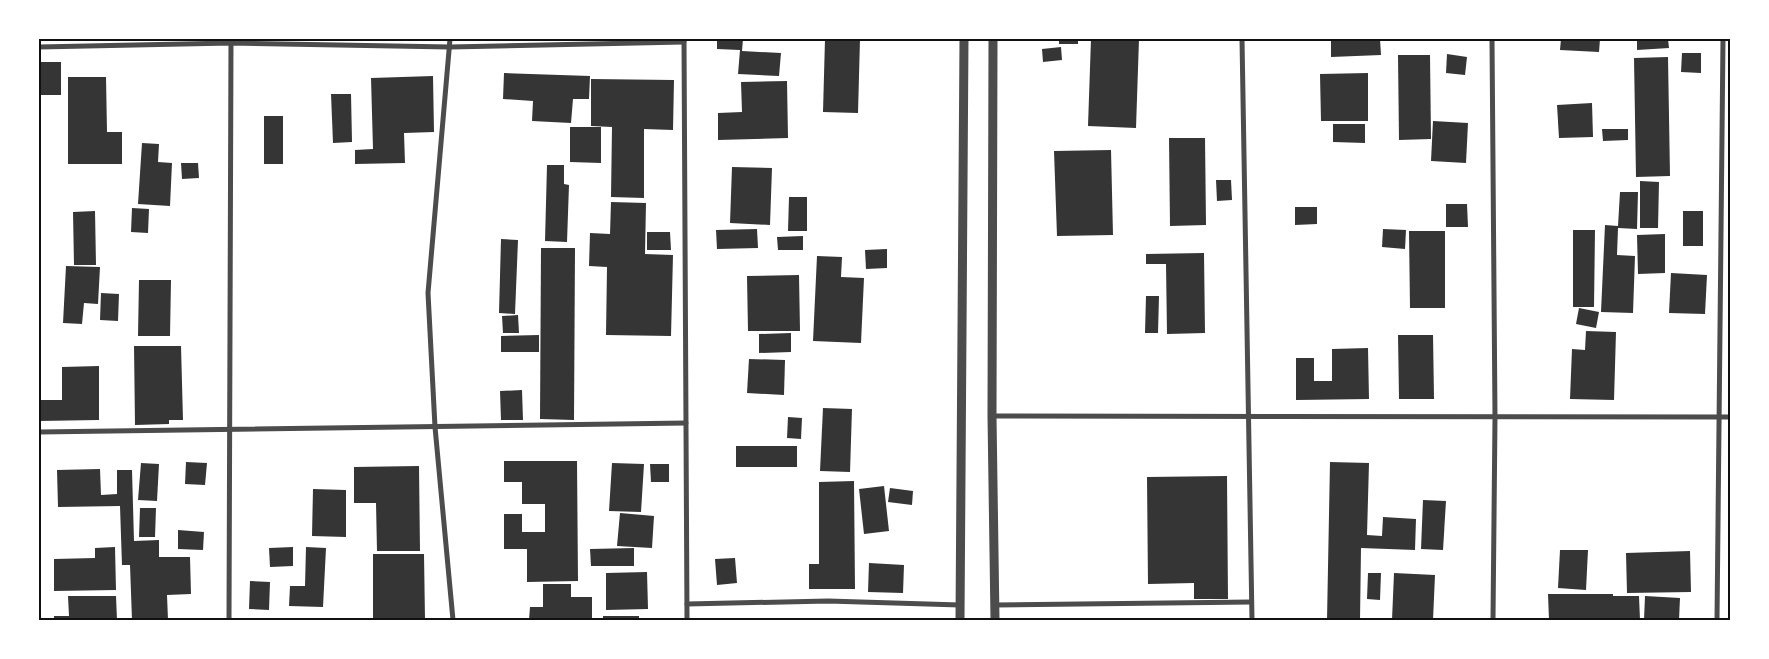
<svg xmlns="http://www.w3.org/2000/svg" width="1769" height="659" viewBox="0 0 1769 659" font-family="'Public Sans',sans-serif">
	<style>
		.building { fill: #353535 }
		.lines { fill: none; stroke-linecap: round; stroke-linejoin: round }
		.minor { stroke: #4c4c4c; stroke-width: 5 }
		.tertiary { stroke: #4c4c4c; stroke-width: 9 }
		.neatline { fill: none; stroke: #111; stroke-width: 2 }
	</style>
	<rect width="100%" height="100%" fill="#fff"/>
	<g class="building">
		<polygon points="717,39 743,39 742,51 781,53 779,76 738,74 740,50 717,49"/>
		<polygon points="825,39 860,39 858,113 823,112"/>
		<rect x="1059" y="39" width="19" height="5"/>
		<polygon points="1091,39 1139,39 1136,128 1088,126"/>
		<polygon points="1331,39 1380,39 1381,55 1331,57"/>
		<polygon points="1561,39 1600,39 1599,52 1560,50"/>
		<polygon points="1637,39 1668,39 1669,48 1637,50"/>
		<polygon points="1061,47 1062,60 1043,62 1042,49"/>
		<polygon points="1682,53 1701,53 1701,73 1681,72"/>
		<polygon points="1447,54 1467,57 1465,75 1446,73"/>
		<polygon points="1398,55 1430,55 1431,139 1399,140"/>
		<polygon points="1668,57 1670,176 1636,177 1634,58"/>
		<rect x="39" y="62" width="22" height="33"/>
		<polygon points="504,73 590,76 589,99 573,99 571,123 532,121 533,101 503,99"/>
		<polygon points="1368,73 1368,121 1321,121 1320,74"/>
		<polygon points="433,76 434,132 404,133 405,163 355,164 355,150 373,149 371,78"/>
		<polygon points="68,77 106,77 107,132 122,132 122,164 68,164"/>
		<polygon points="591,79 674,80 673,130 644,129 644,198 611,197 612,127 591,126"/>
		<polygon points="787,81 788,138 718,140 718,113 742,112 741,82"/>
		<polygon points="331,94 351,94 352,142 333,143"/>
		<polygon points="1592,103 1593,137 1559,138 1557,105"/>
		<rect x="264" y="116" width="19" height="48"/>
		<polygon points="1433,121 1468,123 1466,163 1431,161"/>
		<polygon points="1333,124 1365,124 1365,143 1333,142"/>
		<polygon points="570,127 601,127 601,163 570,162"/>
		<polygon points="1602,129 1628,129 1628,140 1603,141"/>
		<polygon points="1169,138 1205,138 1206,225 1170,226"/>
		<polygon points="142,143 159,144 158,162 172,163 170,206 138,204"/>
		<polygon points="1111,150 1113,235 1057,236 1054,151"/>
		<polygon points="181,163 198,163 199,178 182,179"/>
		<polygon points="547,165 564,165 564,184 569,185 567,242 545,241"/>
		<polygon points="732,167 772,168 770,225 730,223"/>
		<polygon points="1216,180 1231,180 1232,200 1217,201"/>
		<polygon points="1640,181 1659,182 1658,228 1640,228"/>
		<polygon points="1620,192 1638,192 1637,229 1618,228 1617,255 1635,256 1633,313 1601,312 1605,225 1618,226"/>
		<polygon points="789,197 807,197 807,231 788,231"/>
		<polygon points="611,202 646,203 645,254 673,255 671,336 606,335 607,267 589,266 590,233 610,234"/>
		<polygon points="1446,204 1467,204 1468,227 1446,227"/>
		<polygon points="1295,207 1317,207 1317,224 1295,225"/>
		<polygon points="132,208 149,209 148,233 131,232"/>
		<polygon points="95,211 96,265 74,265 73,212"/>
		<rect x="1683" y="211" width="20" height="35"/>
		<polygon points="757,229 758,248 717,249 716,230"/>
		<polygon points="1383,229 1406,230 1405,249 1382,247"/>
		<polygon points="1573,230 1595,230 1594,307 1573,307"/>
		<polygon points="1409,231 1445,231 1445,308 1410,308"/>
		<polygon points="647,232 670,232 671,250 647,250"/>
		<polygon points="1665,234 1665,273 1638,274 1637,235"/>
		<polygon points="803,236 803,250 778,250 777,237"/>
		<polygon points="501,239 518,240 515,314 499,313"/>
		<polygon points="541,248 575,248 574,420 540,419"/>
		<polygon points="887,249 887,268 866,269 865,250"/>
		<polygon points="1204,253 1205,333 1167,334 1166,264 1146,264 1146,254"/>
		<polygon points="817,256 842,257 841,277 864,278 861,343 813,341"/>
		<polygon points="66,266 100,267 98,304 84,303 82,324 63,323"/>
		<polygon points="1671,273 1707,275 1705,314 1669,313"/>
		<polygon points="799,275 800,331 748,331 747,276"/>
		<polygon points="139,280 171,280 170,336 138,336"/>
		<polygon points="101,293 119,294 118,321 100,320"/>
		<polygon points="1146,296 1159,296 1158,333 1145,333"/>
		<polygon points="1579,308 1599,312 1596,328 1576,324"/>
		<polygon points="518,315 519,333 503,333 502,316"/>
		<polygon points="1586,331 1616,332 1614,400 1570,399 1572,349 1585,350"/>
		<polygon points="791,333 791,352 759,353 759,334"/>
		<polygon points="539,335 539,352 501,352 501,336"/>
		<polygon points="1398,335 1433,335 1434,399 1399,399"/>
		<polygon points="134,346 181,346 183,420 169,420 169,424 135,425"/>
		<polygon points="1368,348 1369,399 1296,400 1296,358 1314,358 1314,381 1332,381 1332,349"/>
		<polygon points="749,359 785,360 784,395 747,393"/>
		<polygon points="99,366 99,420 39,421 39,400 62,400 62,367"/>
		<polygon points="522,390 523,420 501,420 500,391"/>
		<polygon points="823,408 852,409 850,472 820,471"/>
		<polygon points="788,417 802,418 801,439 787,438"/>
		<rect x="736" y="446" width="61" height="21"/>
		<polygon points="504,461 577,461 578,581 527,582 527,549 504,549 504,514 522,514 522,532 545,532 545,504 522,504 522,482 504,482"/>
		<polygon points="186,462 207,463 205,485 185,484"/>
		<polygon points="1330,462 1369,463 1367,535 1382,536 1383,517 1416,519 1415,550 1361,548 1360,620 1327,620"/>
		<polygon points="141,463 159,464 157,501 138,500"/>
		<polygon points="612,463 644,464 641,512 609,511"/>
		<polygon points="650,464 669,464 669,482 651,482"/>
		<polygon points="419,466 420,551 377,551 376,503 354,503 354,467"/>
		<polygon points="100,469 101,495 117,494 117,470 132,470 134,541 159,540 159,557 190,557 191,594 167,595 168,620 132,620 130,565 122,565 120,506 58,507 57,470"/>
		<polygon points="1227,476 1228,599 1194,599 1194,583 1148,584 1147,477"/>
		<polygon points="854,481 855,589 809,589 809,564 819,564 819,482"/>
		<polygon points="884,486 889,531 864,534 859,489"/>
		<polygon points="890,488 913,491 912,505 888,502"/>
		<polygon points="313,489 346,490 346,537 312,536"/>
		<polygon points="1423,500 1446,501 1443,550 1421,549"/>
		<polygon points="140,508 156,508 155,537 139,537"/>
		<polygon points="620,513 654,516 652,548 617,546"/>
		<polygon points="178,530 204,532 203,550 178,549"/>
		<polygon points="115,547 116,590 54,591 54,559 95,558 95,548"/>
		<polygon points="293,547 293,566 270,567 269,548"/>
		<polygon points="306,547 326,548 323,607 289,606 290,586 305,586"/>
		<polygon points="634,548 634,566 591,566 590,549"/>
		<polygon points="1560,550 1588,550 1586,590 1558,588"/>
		<polygon points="1690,551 1691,592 1627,593 1626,553"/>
		<polygon points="373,554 424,554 425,620 373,620"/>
		<polygon points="735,558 737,583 717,585 715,559"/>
		<polygon points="869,563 904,565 903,593 868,592"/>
		<polygon points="647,572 648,609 606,610 606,573"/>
		<polygon points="1368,573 1381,573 1380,600 1367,599"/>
		<polygon points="1394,573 1435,575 1433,620 1392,620"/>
		<polygon points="250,581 270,582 269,610 249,609"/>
		<polygon points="543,584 571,584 571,597 592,597 592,620 529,620 530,607 543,607"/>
		<polygon points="1548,594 1613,594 1613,596 1639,596 1640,620 1549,620"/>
		<polygon points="68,596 116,596 117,620 54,620 54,616 69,616"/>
		<polygon points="1645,596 1680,598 1679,620 1644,620"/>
		<rect x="603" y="616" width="36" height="4"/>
	</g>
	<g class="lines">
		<g class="minor">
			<polyline points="450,39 428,293 435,427 453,620"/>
			<polyline points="684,39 687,620"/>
			<polyline points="1242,39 1252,620"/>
			<polyline points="1492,39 1495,417 1493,620"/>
			<polyline points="39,47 231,43 450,47 684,42"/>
			<polyline points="992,416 1730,417"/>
			<polyline points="39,432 686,423"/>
			<polyline points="687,604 828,601 960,605"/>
			<polyline points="995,605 1251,602"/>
			<polyline points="229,620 231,39"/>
			<polyline points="1717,620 1723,39"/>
		</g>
		<g class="tertiary">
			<polyline points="993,39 992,416 995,620"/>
			<polyline points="960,620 964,39"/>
		</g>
	</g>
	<rect width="1769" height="659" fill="none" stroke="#ffffff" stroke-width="80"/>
	<rect x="40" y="40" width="1689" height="579" class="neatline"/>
</svg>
